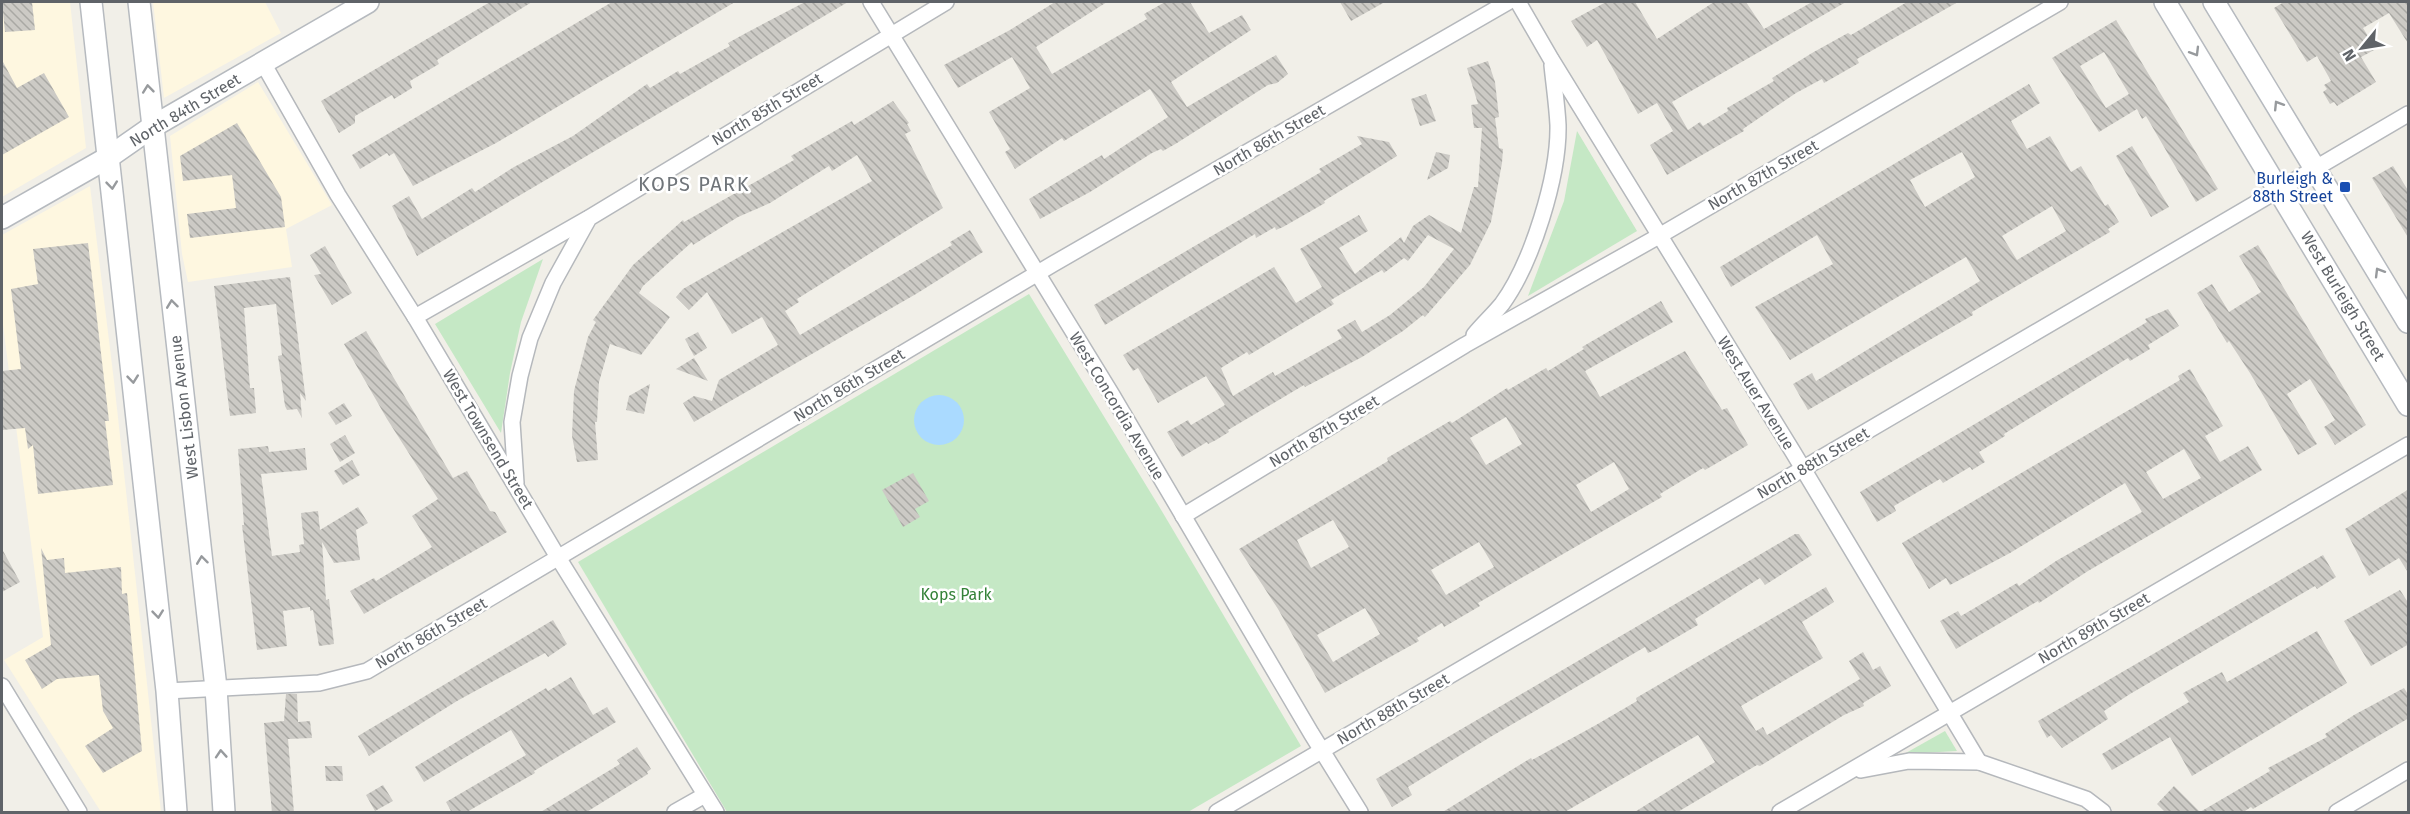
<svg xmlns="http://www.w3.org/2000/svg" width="2410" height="814" viewBox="0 0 2410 814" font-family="'Fira Sans',sans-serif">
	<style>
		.commercial { fill: #fef7e0 }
		.green { fill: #c5e8c5 }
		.water { fill: #aadaff }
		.building { fill: url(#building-back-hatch); fill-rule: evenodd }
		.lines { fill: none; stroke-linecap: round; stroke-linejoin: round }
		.street-casing { stroke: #b5b8bc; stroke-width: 18 }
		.secondary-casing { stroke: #b6babf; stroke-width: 24 }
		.street { stroke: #fff; stroke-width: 15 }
		.secondary { stroke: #fff; stroke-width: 21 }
		.oneway { stroke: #979a9d }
		.transit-dot { fill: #1a4fb4; stroke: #fff; stroke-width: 2 }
		.labels { text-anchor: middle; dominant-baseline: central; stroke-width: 5; stroke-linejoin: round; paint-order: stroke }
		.street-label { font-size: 16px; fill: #5f6368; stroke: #fff }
		.transit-label { font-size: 16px; fill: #164399; stroke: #fff; text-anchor: end }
		.park-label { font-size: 16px; fill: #348238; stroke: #fff }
		.quarter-label { font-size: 20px; letter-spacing: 1.5px; fill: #70757a; stroke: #fff }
	</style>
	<defs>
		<pattern id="building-back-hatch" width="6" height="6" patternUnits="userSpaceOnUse" patternTransform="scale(1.5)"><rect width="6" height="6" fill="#cccac5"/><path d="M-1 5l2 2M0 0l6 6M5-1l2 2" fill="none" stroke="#a9a8a4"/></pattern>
	</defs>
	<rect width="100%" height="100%" fill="#f1efe8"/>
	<g class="commercial">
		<polygon points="2,2 70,2 86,148 2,197"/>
		<polygon points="153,2 265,2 281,33 164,98"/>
		<polygon points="258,82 332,205 286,229 292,267 188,282 182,254 170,136"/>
		<polygon points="90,186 114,381 161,812 101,812 4,660 43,637 2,317 2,235"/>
	</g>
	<g class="green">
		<polygon points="1577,131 1637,231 1528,296 1564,201"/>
		<polygon points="543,259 521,322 510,373 501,433 435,324"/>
		<polygon points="1029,294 1160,508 1301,746 1188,812 727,812 578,562"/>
		<polygon points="1945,731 1957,751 1904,754"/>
	</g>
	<circle class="water" cx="939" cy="420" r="25"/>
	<g class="building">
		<polygon points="2,2 32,2 35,30 5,32"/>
		<polygon points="490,2 532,2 437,60 439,64 410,81 412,88 394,99 392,95 355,116 355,123 339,133 321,101"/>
		<polygon points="612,2 735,2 496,143 413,186 394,153 389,156 387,153 360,169 352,155"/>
		<polygon points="805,2 848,2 417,256 392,206 409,196 422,219 472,188 475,192 514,167 573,136 647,84 650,88 678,71 680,74 730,46 728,43 746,33"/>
		<polygon points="1055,2 1107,2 1036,47 1052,74 1147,19 1144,14 1165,2 1190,2 1209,33 1242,15 1251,30 1171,82 1187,107 1276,55 1288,74 1277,83 1268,85 1177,143 1163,151 1161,149 1152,153 1090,192 1040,219 1029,199 1102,155 1104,159 1168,117 1150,89 1064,141 1062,138 1015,169 1005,152 1010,149 989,112 1030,88 1012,57 958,88 944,65 1010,30"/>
		<polygon points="1340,2 1385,2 1351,21"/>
		<polygon points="1606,2 1635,2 1657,39 1714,2 1746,2 1764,29 1812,2 1846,2 1672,102 1688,130 1700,122 1703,126 1728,111 1727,108 1774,81 1772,78 1812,53 1848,33 1851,35 1907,2 1958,2 1857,59 1859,63 1824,83 1822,79 1796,93 1743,129 1744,131 1667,175 1650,145 1673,131 1657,103 1638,114 1597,40 1587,47 1571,21"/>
		<polygon points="2284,2 2409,2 2409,45 2389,13 2363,28 2376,49 2361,57 2376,82 2337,106 2334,102 2330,104 2323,92 2327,89 2324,85 2331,81 2317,56 2307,62 2274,8"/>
		<path d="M2116,20L2218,189L2196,202L2146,116L2142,119L2137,109L2099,132L2052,58ZM2104,52L2129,94L2106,108L2080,66Z"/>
		<polygon points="2,60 17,88 44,73 69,117 2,155"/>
		<path d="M1488,61L1495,82L1499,117L1495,118L1499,148L1503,149L1502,163L1491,222L1470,265L1425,317L1423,315L1403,331L1362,357L1305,387L1304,385L1228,430L1229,432L1216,440L1208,444L1207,442L1182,457L1167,432L1188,420L1191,425L1225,405L1206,376L1158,403L1138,368L1133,371L1123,355L1274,267L1296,303L1322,287L1300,249L1359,215L1368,231L1339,248L1355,274L1401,237L1404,243L1413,226L1429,215L1461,233L1474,187H1478L1482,128H1474L1471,105L1478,104L1467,68ZM1428,235L1454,249L1424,287L1390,315L1362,332L1355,320L1337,330L1342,338L1275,376L1273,372L1233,396L1221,368L1247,352L1249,355L1334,304L1331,300L1382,270L1384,273L1404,258L1408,261Z"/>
		<path d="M2029,84L2040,103L2011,121L2027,149L2050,136L2071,172L2081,166L2105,206L2108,204L2119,222L2108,229L2110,232L1972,312L1973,315L1808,410L1793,384L1812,373L1816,381L1980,281L1966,257L1790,360L1755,307L1833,264L1817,235L1731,287L1720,267ZM1962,152L1975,177L1925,207L1910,180ZM2052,206L2066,231L2017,260L2002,236Z"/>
		<polygon points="1426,94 1436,121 1420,126 1411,99"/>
		<polygon points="893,101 909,123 907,124 911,131 905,134 943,208 797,299 799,302 785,311 800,335 952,245 950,242 970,230 983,252 916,294 694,422 683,403 694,396 712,401 719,380 778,345 762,317 732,334 707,292 689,310 676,297 683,289 872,181 857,155 832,171 829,166 770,203 738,217 693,245 692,242 643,286 639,293 670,317 641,355 610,344 599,382 597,422 595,422 598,460 577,462 572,436 574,391 588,337 596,322 593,320 633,265 683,220 684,222 794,160 791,156 852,121 854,125"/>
		<polygon points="237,123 281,197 285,227 190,238 187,214 236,208 232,175 183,181 180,156"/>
		<polygon points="1357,136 1389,142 1397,156 1324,201 1325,203 1283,227 1276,230 1275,227 1256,238 1255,234 1105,325 1094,305 1321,172 1319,169 1362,144"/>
		<polygon points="2132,146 2169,207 2151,217 2116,156"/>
		<polygon points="1436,152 1450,155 1448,168 1427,180"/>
		<polygon points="2393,166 2409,192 2409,239 2372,178"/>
		<polygon points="88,243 109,421 105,421 113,485 38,494 33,445 28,449 25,428 2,430 2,371 21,369 11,289 38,284 33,249"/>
		<polygon points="2258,245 2366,425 2335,445 2324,427 2335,420 2310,379 2287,394 2317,444 2298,455 2250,373 2229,341 2227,343 2197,293 2212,284 2229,312 2261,292 2239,256"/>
		<polygon points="325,246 352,293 332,305 314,275 321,274 310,255"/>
		<polygon points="290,277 306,401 300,393 302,418 297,409 287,410 285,406 278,356 282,355 276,304 244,308 250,388 254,388 256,413 230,416 214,286"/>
		<path d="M1661,301L1673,322L1585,371L1600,397L1685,351L1722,410L1727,408L1748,445L1705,470L1703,468L1660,494L1662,497L1478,603L1480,606L1444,627L1442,623L1417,638L1419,641L1325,693L1278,609L1239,549L1388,461L1387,458L1450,421L1452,423L1507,388L1508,390L1546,368L1548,371L1584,349L1582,347ZM1506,417L1522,444L1486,465L1470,438ZM1614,462L1629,489L1591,512L1576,485ZM1333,520L1349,547L1311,568L1297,540ZM1479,542L1494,567L1446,595L1431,570ZM1365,608L1380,634L1333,662L1317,635Z"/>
		<polygon points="2168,309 2179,326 2148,345 2150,349 2130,361 2128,358 2004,434 2005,436 1979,452 1985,462 1972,470 1970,467 1943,483 1940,479 1894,506 1896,511 1877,522 1860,492 2117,340 2147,322 2145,319"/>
		<polygon points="366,331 453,478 467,471 490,511 495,512 507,532 364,614 350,591 374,578 376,581 432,547 412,516 438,499 387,419 344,344"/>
		<polygon points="698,332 707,348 694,356 685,339"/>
		<polygon points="694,358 708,381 676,369"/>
		<path d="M2190,369L2223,426L2205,436L2220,462L2248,446L2262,470L2088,571L2039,603L2038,601L1956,649L1940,621L1958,611L1961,616L2017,583L2019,586L2056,561L2142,512L2125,483L2010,553L1950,585L1946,578L1929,589L1902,543L2180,380L2178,376ZM2184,449L2201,478L2163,499L2146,472Z"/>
		<polygon points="650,384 644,414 626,410 629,396"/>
		<polygon points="344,403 352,416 336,425 328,413"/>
		<polygon points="345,435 355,453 340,462 330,444"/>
		<polygon points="268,446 269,452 305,448 307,470 261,474 272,556 300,552 299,545 304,544 301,513 318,511 320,530 358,507 368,523 356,530 360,560 334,563 322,542 326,600 329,599 334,644 319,646 313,610 310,611 310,607 283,611 287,646 257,650 242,525 244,525 238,449"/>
		<polygon points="352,460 360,475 343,485 334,471"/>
		<polygon points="913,473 929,501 915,509 920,517 903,527 882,490"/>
		<polygon points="2409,489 2409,574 2399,558 2369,576 2345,529"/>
		<polygon points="1795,534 1799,534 1812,555 1765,585 1760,578 1695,619 1698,625 1655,650 1648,653 1645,647 1492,736 1408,787 1412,795 1392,807 1376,779"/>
		<polygon points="41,548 47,560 64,558 65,573 121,567 122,594 127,593 142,751 103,773 85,746 113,728 103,711 99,675 57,679 42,689 25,660 51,645"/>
		<polygon points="2,549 20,582 2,592"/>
		<polygon points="2323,555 2336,577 2317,589 2315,586 2130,694 2104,711 2108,719 2062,748 2051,735 2047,738 2038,721"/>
		<polygon points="1826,587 1834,602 1802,622 1823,658 1741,706 1756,731 1763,727 1767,735 1860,679 1849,661 1863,652 1873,670 1880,666 1891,686 1863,703 1864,706 1844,715 1760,766 1757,765 1676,813 1633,813 1715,762 1698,735 1563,813 1441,813 1531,758 1532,760 1596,725 1637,701 1636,698"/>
		<polygon points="2400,590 2409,604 2409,644 2371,666 2344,621"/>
		<polygon points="553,620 567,644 548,657 545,653 457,701 369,756 358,736"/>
		<polygon points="2317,631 2347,683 2192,776 2170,737 2112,770 2102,754 2189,702 2183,693 2222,672 2227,682"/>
		<polygon points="571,677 593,715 607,707 616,722 534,771 535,773 465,813 452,813 446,802 526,755 511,730 424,782 415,767 546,688 548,691"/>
		<polygon points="2404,688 2409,696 2409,718 2253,809 2251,807 2242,813 2166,813 2157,804 2174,786 2200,812 2270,771 2268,768 2327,737 2325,734 2354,715"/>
		<polygon points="286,694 297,694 298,722 310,721 312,738 288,739 294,813 272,813 264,723 284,721"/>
		<polygon points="637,747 651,769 647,772 648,774 585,813 539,813 620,764 617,760"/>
		<polygon points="325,766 342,766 343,781 326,781"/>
		<polygon points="383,785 393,801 375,811 366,795"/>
	</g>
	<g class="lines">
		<g class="street-casing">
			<g id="street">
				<polyline points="871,2 1112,395 1311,733 1360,812"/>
				<polyline points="1518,2 1551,59 1793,452 1979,762"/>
				<polyline points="263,63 338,195 415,317 559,559 716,812"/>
				<polyline points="415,317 587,219"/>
				<path d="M1474,335C1483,324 1493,315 1502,304C1532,263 1559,176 1558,125C1557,105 1554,85 1552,65"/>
				<polyline points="516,483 512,422 520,376 530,338 553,283 589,218 946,2"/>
				<polyline points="1183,516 1465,345 1659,236 2060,2"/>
				<polyline points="2,686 79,812"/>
				<polyline points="167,691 319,683 367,671 1053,264 1508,2"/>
				<polyline points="1861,770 1909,761 1979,762 2086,799 2103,812"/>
				<polyline points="675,812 705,795"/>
				<polyline points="1217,812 2408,114"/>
				<polyline points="1780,812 2408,445"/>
				<polyline points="2337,812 2408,770"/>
			</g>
		</g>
		<g class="secondary-casing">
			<g id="secondary">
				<polyline points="91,2 167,691 176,812"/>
				<polyline points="139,2 216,688 224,812"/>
				<polyline points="2165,2 2408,405"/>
				<polyline points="2214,2 2408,322"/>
				<polyline points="2,218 109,157 152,127 368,2"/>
			</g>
		</g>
		<use href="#street" class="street"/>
		<use href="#secondary" class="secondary"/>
	</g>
	<defs><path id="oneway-chevron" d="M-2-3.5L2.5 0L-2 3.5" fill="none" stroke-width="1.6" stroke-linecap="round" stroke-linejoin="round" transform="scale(1.5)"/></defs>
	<g class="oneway">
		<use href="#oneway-chevron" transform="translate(2195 52) rotate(59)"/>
		<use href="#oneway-chevron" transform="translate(148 89) rotate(-96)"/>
		<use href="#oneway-chevron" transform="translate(2278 105) rotate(-122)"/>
		<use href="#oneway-chevron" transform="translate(112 185) rotate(84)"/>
		<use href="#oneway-chevron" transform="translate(2379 272) rotate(-121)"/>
		<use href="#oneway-chevron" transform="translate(172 304) rotate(-97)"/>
		<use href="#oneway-chevron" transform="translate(133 379) rotate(84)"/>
		<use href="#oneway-chevron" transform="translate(202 560) rotate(-97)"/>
		<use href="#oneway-chevron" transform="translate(158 614) rotate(84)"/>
		<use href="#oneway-chevron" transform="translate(221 754) rotate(-94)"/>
	</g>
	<rect class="transit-dot" x="2339" y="181" width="12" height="12" rx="3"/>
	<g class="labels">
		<g class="street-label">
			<text transform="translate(767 109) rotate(-31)">North 85th Street</text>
			<text transform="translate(185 110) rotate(-31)">North 84th Street</text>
			<text transform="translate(1269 140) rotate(-30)">North 86th Street</text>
			<text transform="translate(1763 175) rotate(-30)">North 87th Street</text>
			<text transform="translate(2343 296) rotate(59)">West Burleigh Street</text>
			<text transform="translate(849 385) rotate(-31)">North 86th Street</text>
			<text transform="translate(1756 393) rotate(58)">West Auer Avenue</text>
			<text transform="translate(1117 406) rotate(59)">West Concordia Avenue</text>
			<text transform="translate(184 407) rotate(-97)">West Lisbon Avenue</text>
			<text transform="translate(1324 431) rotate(-31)">North 87th Street</text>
			<text transform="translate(488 439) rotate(59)">West Townsend Street</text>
			<text transform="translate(1813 463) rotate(-30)">North 88th Street</text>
			<text transform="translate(2094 628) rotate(-30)">North 89th Street</text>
			<text transform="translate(431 633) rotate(-30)">North 86th Street</text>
			<text transform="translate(1393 709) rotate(-30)">North 88th Street</text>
		</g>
		<g class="transit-label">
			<text x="2333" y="178">Burleigh &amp;<tspan x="2333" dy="18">88th Street</tspan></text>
		</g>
		<g class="park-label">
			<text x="956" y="594">Kops Park</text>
		</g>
		<g class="quarter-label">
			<text x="694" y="184">KOPS PARK</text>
		</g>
	</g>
	<rect width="2410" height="814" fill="none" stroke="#5f6368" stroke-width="6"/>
	<g transform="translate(2362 48) rotate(240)" stroke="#ffffff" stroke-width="4.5" paint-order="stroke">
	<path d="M0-4.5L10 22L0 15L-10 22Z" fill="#5f6368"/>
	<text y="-9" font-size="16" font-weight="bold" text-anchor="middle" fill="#5f6368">N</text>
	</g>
</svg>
